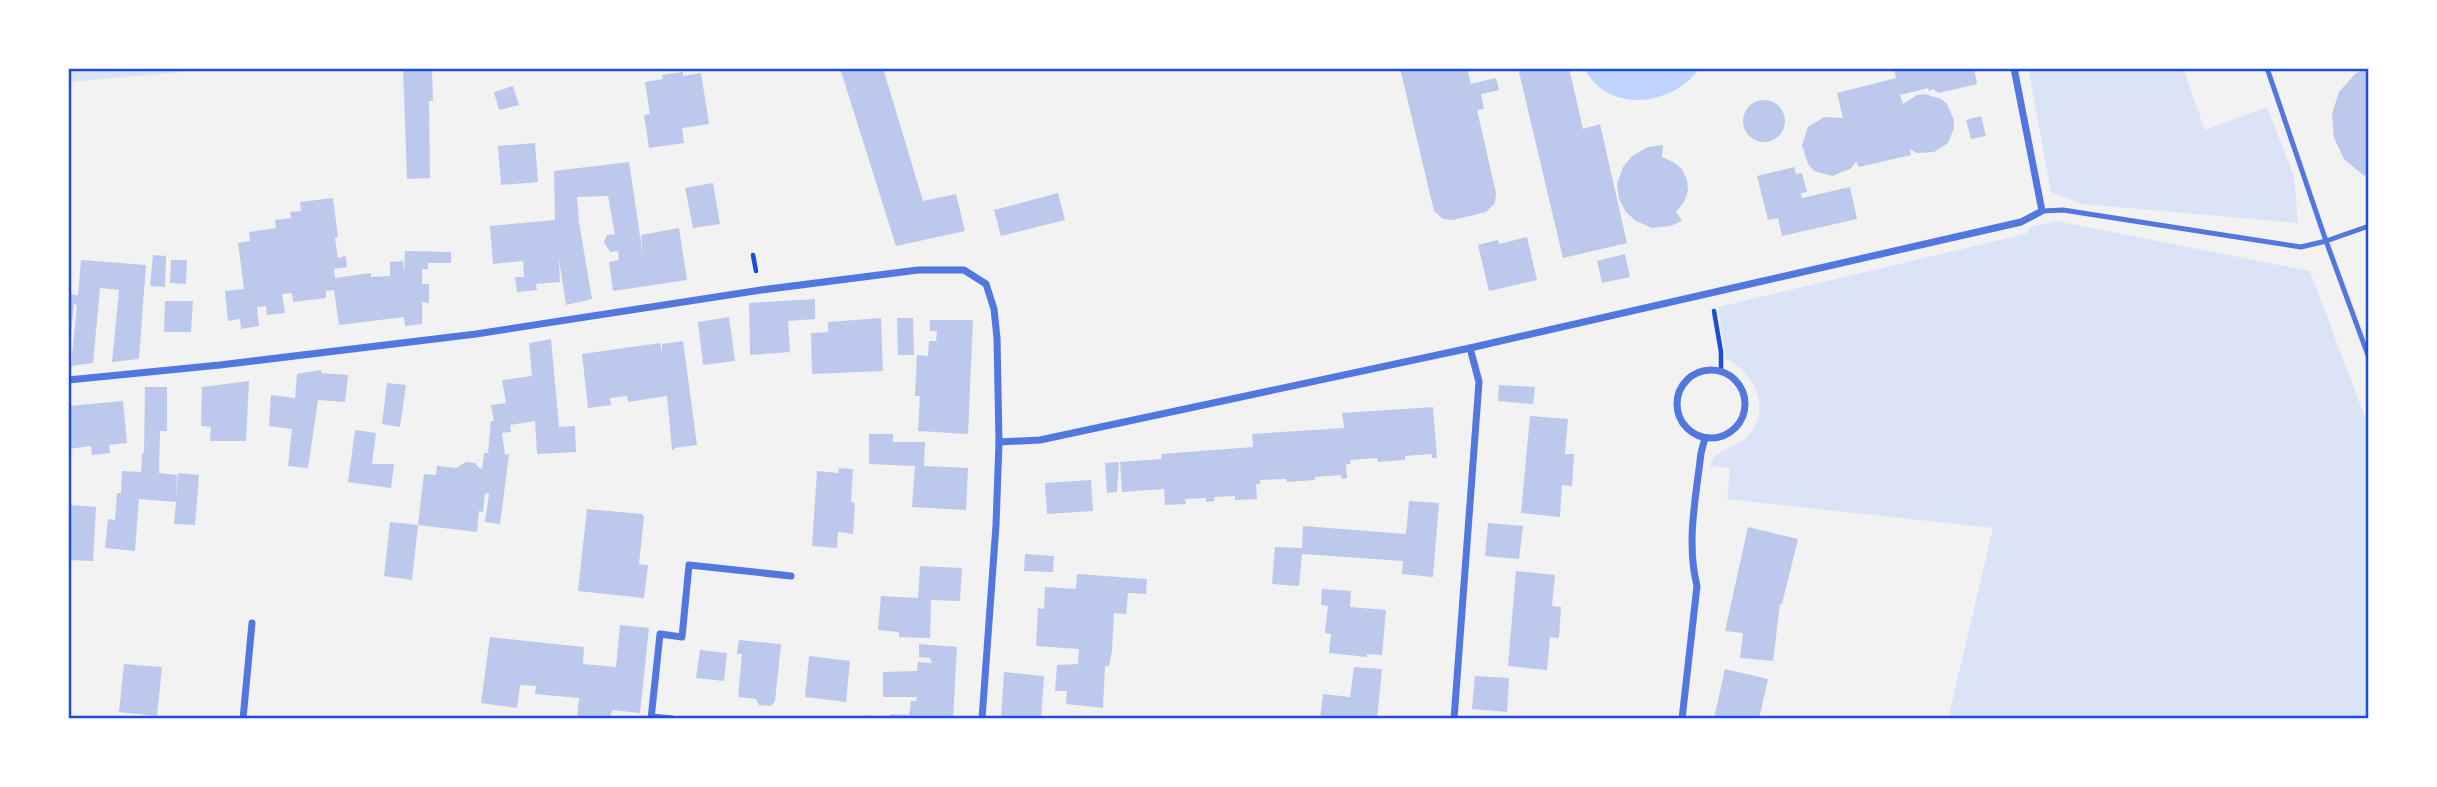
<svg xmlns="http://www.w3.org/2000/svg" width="2437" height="787" viewBox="0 0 2437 787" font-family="'Fira Sans Condensed',sans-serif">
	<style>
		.green { fill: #dbe4f7 }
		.water { fill: #bfd3fe }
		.building { fill: #bdc9ec }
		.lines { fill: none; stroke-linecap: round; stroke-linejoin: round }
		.path { stroke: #1d4ed8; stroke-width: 4.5 }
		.service { stroke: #5277de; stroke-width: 5 }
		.minor { stroke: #5277de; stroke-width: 7 }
		.neatline { fill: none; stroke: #1d4ed8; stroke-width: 2.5 }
	</style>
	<rect width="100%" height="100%" fill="#f2f2f2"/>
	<g class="green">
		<polygon points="68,68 232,68 68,82"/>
		<polygon points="2028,68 2183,68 2205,130 2267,107 2294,176 2298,223 2082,204 2051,192"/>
		<path d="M2056,221L2310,271L2369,428V719H1948L1993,528L1727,499L1730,468L1710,466C1712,450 1735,449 1747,437C1773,410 1755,373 1726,359L1718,307L2025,234L2031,227Z"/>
	</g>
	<path class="water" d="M1584,68H1700C1673,106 1608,115 1584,68Z"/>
	<g class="building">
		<polygon points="403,68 432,68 433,101 429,101 430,178 407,179"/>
		<polygon points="840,68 883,68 923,201 956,194 965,231 896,246"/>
		<polygon points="1400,68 1467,68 1471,84 1496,78 1499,90 1481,94 1484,109 1477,110 1496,193 1495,203 1486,212 1453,220 1443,219 1434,211"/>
		<polygon points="1518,68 1569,68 1583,129 1600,124 1627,243 1563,258"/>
		<polygon points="1894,68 1974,68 1977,84 1939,93 1933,89 1929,91 1928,88 1900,95 1903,104 1917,95 1925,94 1941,99 1947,104 1954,120 1954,128 1948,143 1934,152 1917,153 1910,149 1911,155 1859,167 1856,162 1850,169 1832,176 1814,171 1808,164 1802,145 1808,127 1824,117 1843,118 1837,93 1896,78"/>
		<polygon points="2366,68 2369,68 2369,177 2363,175 2344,159 2334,138 2332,114 2339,92 2355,74"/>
		<polygon points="683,72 683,76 701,73 709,124 682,128 684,143 649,148 644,115 650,114 645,82 663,79 662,75"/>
		<polygon points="513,86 519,105 499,110 494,92"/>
		<circle cx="1764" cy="121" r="21"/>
		<polygon points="1981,116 1986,136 1971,139 1966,120"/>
		<polygon points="535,143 538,182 501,185 498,146"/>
		<polygon points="1663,145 1662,157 1673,162 1682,169 1687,180 1688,191 1684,202 1676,212 1682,221 1670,226 1652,228 1636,221 1626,212 1619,199 1617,184 1623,167 1632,156 1648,147"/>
		<polygon points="629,162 643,256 641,235 679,228 687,280 613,291 609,262 619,260 618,251 610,252 604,242 607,235 615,234 608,196 577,197 579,222 592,299 566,305 559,259 560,282 536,284 537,290 517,292 515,277 524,277 523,261 493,264 490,226 555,220 554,171"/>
		<polygon points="1794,167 1796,174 1802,173 1807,192 1801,193 1802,198 1850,187 1857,219 1782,236 1778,218 1768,220 1757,176"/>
		<polygon points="713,183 720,224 693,228 685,188"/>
		<polygon points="1058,193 1065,220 1001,236 994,210"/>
		<polygon points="333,198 338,237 335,238 338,258 346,256 347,267 334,269 335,278 371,273 371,277 390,276 390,262 403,261 404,273 405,251 451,252 451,263 428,263 428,269 422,269 422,284 429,284 429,303 422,302 422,324 405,326 404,317 339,325 334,290 326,291 326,298 293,302 292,293 282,294 285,313 267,315 266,306 257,307 259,326 241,329 240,319 228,321 225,291 244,289 238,243 250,241 249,232 276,228 275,220 291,218 290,212 301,211 300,202"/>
		<polygon points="1527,237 1537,280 1489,291 1478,245 1498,240 1499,244"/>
		<polygon points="1625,254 1630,277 1602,283 1597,261"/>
		<polygon points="153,255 166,256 165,287 150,286"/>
		<polygon points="81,260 146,265 139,359 112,362 119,290 100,288 93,363 71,366 77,305 74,304 70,341 68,341 68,294 78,295"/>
		<polygon points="171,260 187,260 186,284 170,283"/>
		<polygon points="815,299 815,319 788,321 790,352 750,355 749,303"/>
		<polygon points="165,301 193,301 191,332 164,332"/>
		<polygon points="729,317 735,361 703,365 698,322"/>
		<polygon points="881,318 883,371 812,374 811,333 828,332 828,322"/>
		<polygon points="897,318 913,318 914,355 898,355"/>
		<polygon points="930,320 973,320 968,434 918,431 920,396 915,396 917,355 928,356 929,341 936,341 937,331 930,331"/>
		<polygon points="551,339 559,427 575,426 576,452 537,454 535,421 510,425 511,432 502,433 505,455 509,454 500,524 485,522 489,494 485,493 483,512 479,511 477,532 418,525 424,474 436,475 437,466 456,468 466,462 475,463 479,468 482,469 484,453 488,453 491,421 494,421 491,405 506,403 502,380 532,376 529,343"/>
		<polygon points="683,341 697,445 674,448 675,450 672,450 667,396 628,402 627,396 610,398 611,405 588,408 582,354 660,343 662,353 662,344"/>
		<polygon points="321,370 321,373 348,375 345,402 318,400 308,468 288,466 292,429 269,426 271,395 295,398 297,374"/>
		<polygon points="249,381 246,441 210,441 211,427 201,426 202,387"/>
		<polygon points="387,383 406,385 400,427 382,424"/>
		<polygon points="1499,385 1535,387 1533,404 1498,401"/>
		<polygon points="145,387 167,387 167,431 160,431 159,473 177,475 176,499 178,473 199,475 195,525 174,524 176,502 139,499 135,551 105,548 108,519 115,520 117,493 121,493 122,471 141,472 142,453 144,453"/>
		<polygon points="123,401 127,443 109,445 110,453 92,455 91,446 68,449 68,406"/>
		<polygon points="1433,407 1437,458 1432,458 1432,454 1405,456 1405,460 1378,462 1377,458 1350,460 1351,464 1346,464 1347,478 1342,479 1341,475 1315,477 1315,480 1287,482 1286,479 1260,480 1260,484 1256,484 1257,499 1235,500 1235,496 1214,497 1215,501 1206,502 1206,498 1185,499 1186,504 1165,505 1164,489 1122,492 1120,462 1162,459 1161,454 1253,447 1252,434 1344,428 1342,413"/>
		<polygon points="1530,416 1568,419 1565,454 1574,454 1572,486 1562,485 1560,517 1521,513"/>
		<polygon points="355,430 376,433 372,464 394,464 391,488 348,482"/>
		<polygon points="869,434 893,434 893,442 925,442 924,466 968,468 966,510 912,507 915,466 869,464"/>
		<polygon points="1119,462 1117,492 1107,493 1105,463"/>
		<polygon points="839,468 853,469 851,502 855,503 853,534 838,532 837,548 812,546 817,471 838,473"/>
		<polygon points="1091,480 1093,511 1047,514 1045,483"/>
		<polygon points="1409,501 1439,503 1433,577 1402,574 1403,561 1302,554 1299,586 1272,584 1275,547 1302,548 1303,526 1406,534"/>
		<polygon points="70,505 96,507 93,561 68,560"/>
		<polygon points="587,509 642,514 644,517 639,564 648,565 644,598 578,591"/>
		<polygon points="390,522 418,525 412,580 384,576"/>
		<polygon points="1488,523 1523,526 1519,559 1485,556"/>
		<polygon points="1748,527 1798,539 1782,604 1780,604 1773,661 1740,658 1743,633 1725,631"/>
		<polygon points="1025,554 1054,556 1053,572 1024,571"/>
		<polygon points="920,566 962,568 960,601 931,600 930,638 899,637 899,632 878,630 881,596 918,598"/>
		<polygon points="1516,571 1555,575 1552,606 1561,607 1559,638 1550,637 1547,670 1508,666"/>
		<polygon points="1077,574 1147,579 1146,594 1128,593 1126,614 1114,613 1112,651 1109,666 1105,666 1103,708 1066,704 1067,691 1055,691 1057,665 1078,664 1079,649 1036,646 1038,608 1044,609 1045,587 1076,589"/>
		<polygon points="1322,589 1351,591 1350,607 1386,610 1382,655 1367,654 1367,657 1329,653 1331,634 1325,633 1328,606 1321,605"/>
		<polygon points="620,625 649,628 640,713 612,710 610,719 577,719 579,698 535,694 536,686 520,685 517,708 481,703 490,637 584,647 583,664 616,667"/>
		<polygon points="739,640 781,644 775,701 771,706 759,705 756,699 738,697 742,654 737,654"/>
		<polygon points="919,644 957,647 953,719 890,719 890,714 909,715 911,701 916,701 917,697 883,697 883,672 917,671 918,662 932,663 930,658 919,657"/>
		<polygon points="700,650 727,653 724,681 696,678"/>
		<polygon points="809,656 850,661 846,702 805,697"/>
		<polygon points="124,664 162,667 157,716 119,712"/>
		<polygon points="1354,667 1382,669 1377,719 1320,719 1323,694 1350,697"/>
		<polygon points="1725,669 1768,679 1759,719 1714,719"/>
		<polygon points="1004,672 1044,676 1041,719 1001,719"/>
		<polygon points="1475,676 1509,678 1507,712 1472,709"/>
		<polygon points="864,715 889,717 889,719 864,719"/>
	</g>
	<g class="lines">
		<g class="path">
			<polyline points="753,255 756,271"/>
			<polyline points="1714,311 1721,352 1721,372"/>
		</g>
		<g class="service">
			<polyline points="2267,68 2326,241 2369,358"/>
			<polyline points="2042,211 2063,210 2301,247 2326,241 2369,226"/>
		</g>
		<g class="minor">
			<circle cx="1711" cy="404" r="34"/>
			<polyline points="68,380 220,365 476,334 761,290 918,270 964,270 986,284 994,309 997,338 999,442 996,525 982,719"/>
			<polyline points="999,442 1040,440 1470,348 2021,222 2042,211 2014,68"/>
			<polyline points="652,717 672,719"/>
			<polyline points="243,719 252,623"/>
			<polyline points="651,719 660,634 682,637 689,565 791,576"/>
			<polyline points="1454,719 1479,382 1470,348"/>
			<path d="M1682,719L1697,586C1686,542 1696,497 1701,453L1705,438"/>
		</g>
	</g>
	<rect width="2437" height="787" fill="none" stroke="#ffffff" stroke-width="140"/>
	<rect x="70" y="70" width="2297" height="647" class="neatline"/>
</svg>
